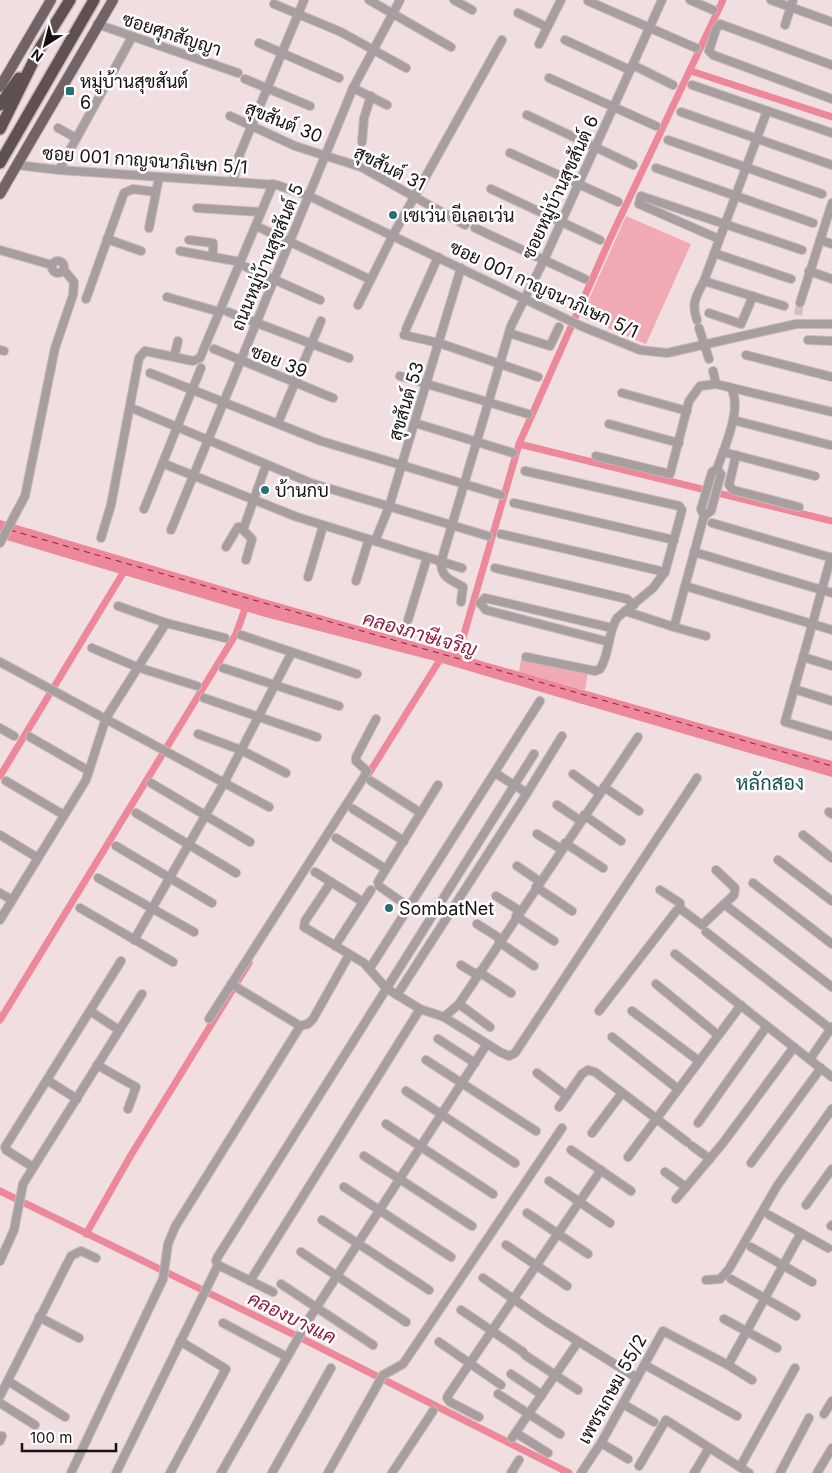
<svg xmlns="http://www.w3.org/2000/svg" width="832" height="1473" viewBox="0 0 832 1473" font-family="Inter,Sarabun,sans-serif">
	<style>
		.green { fill: #f1a9b4 }
		.water { fill: #ec889a }
		.lines { fill: none; stroke-linecap: round; stroke-linejoin: round }
		.canal { stroke: #ec889a; stroke-width: 7 }
		.ferry { stroke: #911a3f; stroke-width: 1; stroke-dasharray: 6 5; stroke-linecap: butt }
		.minor-tunnel { stroke: #d0bfc1; stroke-width: 8; stroke-dasharray: 8 4; stroke-linecap: butt }
		.minor-casing { stroke: #cab9bb; stroke-width: 10 }
		.major-casing { stroke: #cab9bb; stroke-width: 12 }
		.highway-casing { stroke: #cab9bb; stroke-width: 14 }
		.minor { stroke: #a69e9f; stroke-width: 8 }
		.major { stroke: #726466; stroke-width: 10 }
		.highway { stroke: #5f5052; stroke-width: 11 }
		.poi-dot { fill: #257072; stroke: #fff; stroke-width: 2 }
		.labels { text-anchor: middle; dominant-baseline: central; stroke-width: 5; stroke-linejoin: round; paint-order: stroke }
		.street-label { font-size: 18px; fill: #171112; stroke: #fff }
		.poi-label { font-size: 18px; fill: #171112; stroke: #fff; text-anchor: start }
		.water-label { font-size: 19px; font-style: italic; fill: #911a3f; stroke: #fff }
		.quarter-label { font-size: 20px; fill: #165354; stroke: #fff }
	</style>
	<rect width="100%" height="100%" fill="#f1dee0"/>
	<g class="green">
		<polygon points="626,216 691,244 646,344 581,317"/>
		<polygon points="521,659 588,672 585,690 519,672"/>
	</g>
	<polygon class="water" points="0,520 271,601 832,761 832,777 435,661 265,617 0,538"/>
	<g class="lines">
		<g class="canal">
			<polyline points="691,71 832,117"/>
			<polyline points="519,444 832,521"/>
			<polyline points="456,662 519,444 610,239 723,0"/>
			<polyline points="0,776 126,568"/>
			<polyline points="366,778 441,658"/>
			<polyline points="0,1020 236,634 247,603"/>
			<polyline points="0,1191 309,1342 569,1473"/>
			<polyline points="86,1234 131,1155 249,963"/>
		</g>
		<polyline class="ferry" points="10,530 832,766"/>
		<polyline class="minor-tunnel" points="798,315 800,303"/>
		<g class="minor-casing">
			<g id="minor">
				<polyline points="369,0 451,47"/>
				<polyline points="454,0 472,10"/>
				<polyline points="690,0 713,10"/>
				<polyline points="771,0 832,22"/>
				<polyline points="588,1 696,48"/>
				<polyline points="274,4 341,32 406,68"/>
				<polyline points="518,13 547,27"/>
				<polyline points="97,24 238,73"/>
				<polyline points="785,25 793,0"/>
				<polyline points="565,40 630,70"/>
				<polyline points="259,43 339,78"/>
				<polyline points="539,44 561,0"/>
				<polyline points="633,65 673,85"/>
				<polyline points="832,65 720,24 716,29 709,51 713,55 832,99"/>
				<polyline points="549,78 656,126"/>
				<polyline points="245,79 310,106"/>
				<polyline points="692,85 832,133"/>
				<polyline points="353,88 387,105"/>
				<polyline points="681,112 832,165"/>
				<polyline points="527,115 633,165"/>
				<polyline points="230,116 295,146 361,167 465,225"/>
				<polyline points="58,128 76,138"/>
				<polyline points="668,140 822,194"/>
				<polyline points="362,142 364,118 371,96"/>
				<polyline points="510,153 618,202"/>
				<polyline points="17,165 59,170 277,185 309,196 581,326 640,350 667,353 796,324 832,324"/>
				<polyline points="656,168 813,223"/>
				<polyline points="59,170 132,37"/>
				<polyline points="233,182 239,156 304,0"/>
				<polyline points="491,189 600,240"/>
				<polyline points="197,208 261,212"/>
				<polyline points="256,226 365,277"/>
				<polyline points="149,228 159,177"/>
				<polyline points="475,228 585,279"/>
				<polyline points="107,239 141,251"/>
				<polyline points="719,239 639,204 641,196 802,250"/>
				<polyline points="189,240 213,243 213,257"/>
				<polyline points="820,240 832,244"/>
				<polyline points="0,250 52,265"/>
				<polyline points="180,251 241,262"/>
				<polyline points="714,253 791,279"/>
				<circle cx="58" cy="267" r="6"/>
				<polyline points="246,267 320,300"/>
				<polyline points="809,271 832,279"/>
				<polyline points="704,281 784,306"/>
				<polyline points="167,297 220,312"/>
				<polyline points="86,299 124,193 133,189 156,192"/>
				<polyline points="800,303 832,203"/>
				<polyline points="358,305 393,235 502,40"/>
				<polyline points="228,312 349,358"/>
				<polyline points="709,313 741,324 753,296"/>
				<path d="M697,320C691,304 696,296 704,281L767,111"/>
				<polyline points="699,328 709,359"/>
				<polyline points="406,329 438,257"/>
				<polyline points="509,333 550,346 559,327"/>
				<polyline points="404,335 439,343 538,377"/>
				<polyline points="808,340 832,341"/>
				<polyline points="214,349 333,398"/>
				<polyline points="0,350 4,351"/>
				<polyline points="746,355 832,377"/>
				<polyline points="174,357 178,341"/>
				<polyline points="150,373 321,441 501,495"/>
				<polyline points="400,376 528,414"/>
				<polyline points="716,384 832,412"/>
				<polyline points="622,393 687,411"/>
				<polyline points="134,409 311,483 488,536"/>
				<polyline points="733,420 830,445"/>
				<polyline points="278,423 321,321"/>
				<polyline points="415,423 513,453"/>
				<polyline points="609,424 679,443"/>
				<polyline points="723,452 815,476"/>
				<polyline points="736,455 729,485 733,490 799,507"/>
				<polyline points="596,456 670,474 689,401 700,386 716,384 713,371"/>
				<polyline points="167,465 297,517 462,568"/>
				<polygon points="717,469 721,474 711,511 704,516 701,509 712,472"/>
				<path d="M717,469C724,448 744,406 730,387"/>
				<path d="M525,471L679,506L682,510L665,572L653,588L617,618C607,634 610,654 600,669L595,671L526,657"/>
				<polyline points="514,503 674,540"/>
				<polyline points="144,509 201,368"/>
				<polyline points="712,523 832,558"/>
				<polyline points="171,530 353,88 400,0"/>
				<polyline points="501,534 665,572"/>
				<polyline points="101,538 111,505 139,358 145,351 193,361 200,358 273,184"/>
				<polyline points="375,541 389,507 461,268"/>
				<polyline points="0,543 25,496 55,348 73,295 74,282 64,270"/>
				<polyline points="226,547 238,527 243,527"/>
				<polyline points="694,552 832,593"/>
				<polyline points="831,557 785,722 832,736"/>
				<polyline points="246,560 252,539 243,530 266,465"/>
				<polyline points="495,568 627,599 634,605"/>
				<polyline points="308,577 323,526"/>
				<polyline points="356,581 369,539"/>
				<polyline points="685,586 832,630"/>
				<path d="M461,602L463,587C450,579 441,578 441,562L511,326L544,260L662,0"/>
				<polyline points="118,606 166,623 225,638"/>
				<polyline points="625,611 674,627 704,516"/>
				<polyline points="408,620 427,558"/>
				<polyline points="674,627 706,636"/>
				<polyline points="241,635 357,674"/>
				<polyline points="609,642 486,610 480,603 485,598 612,628"/>
				<polyline points="92,648 137,667 197,686"/>
				<polyline points="803,657 832,666"/>
				<polyline points="0,662 269,807"/>
				<polyline points="223,668 339,706"/>
				<polyline points="794,689 832,701"/>
				<polyline points="204,698 317,737"/>
				<polyline points="0,728 14,736"/>
				<polyline points="198,734 241,750 286,773"/>
				<polyline points="30,737 89,771"/>
				<polyline points="495,773 527,793 562,736"/>
				<polyline points="573,774 599,793"/>
				<polyline points="6,781 64,815"/>
				<polyline points="371,781 421,813"/>
				<polyline points="151,783 250,842"/>
				<polyline points="604,787 639,811"/>
				<polyline points="557,805 581,821"/>
				<polyline points="353,809 404,841"/>
				<polyline points="829,812 832,814"/>
				<polyline points="136,813 236,873"/>
				<polyline points="584,815 621,841"/>
				<polyline points="537,834 561,849"/>
				<polyline points="0,835 38,858"/>
				<polyline points="803,835 832,858"/>
				<polyline points="336,838 386,869"/>
				<polyline points="565,843 603,868"/>
				<polyline points="116,846 212,903"/>
				<polyline points="778,860 832,901"/>
				<polyline points="517,866 539,881"/>
				<polyline points="315,872 363,902"/>
				<polyline points="98,878 194,932"/>
				<polyline points="753,883 832,944"/>
				<polyline points="536,887 572,911"/>
				<polyline points="660,890 680,903 680,909"/>
				<polyline points="0,893 12,900"/>
				<polyline points="496,896 520,911"/>
				<polyline points="724,904 832,987"/>
				<polyline points="409,907 379,886 378,882 438,785"/>
				<polyline points="80,908 173,962"/>
				<polyline points="516,916 554,941"/>
				<polyline points="0,920 86,780 106,718 166,623"/>
				<polyline points="477,924 501,939"/>
				<polyline points="706,932 832,1030"/>
				<polyline points="134,940 224,783 292,652"/>
				<polyline points="499,942 534,966"/>
				<polyline points="335,946 371,890"/>
				<polyline points="675,954 832,1077"/>
				<polyline points="461,965 477,975"/>
				<polyline points="370,968 540,701"/>
				<polyline points="479,972 511,993"/>
				<polyline points="656,984 718,1035"/>
				<polyline points="397,995 527,793"/>
				<polyline points="459,1004 490,1027"/>
				<polyline points="420,1009 444,1017 459,1004 638,737"/>
				<polyline points="90,1011 119,1030"/>
				<polyline points="599,1011 677,910 682,910 702,925 734,895 735,888 716,870"/>
				<polyline points="632,1011 699,1061"/>
				<polyline points="444,1017 500,1052 509,1056 515,1053 697,778"/>
				<polyline points="209,1019 364,777 367,771 356,761 356,757 376,719"/>
				<polyline points="299,1026 308,1024 313,1019 349,955"/>
				<polyline points="612,1037 678,1089"/>
				<polyline points="438,1039 475,1063"/>
				<polyline points="810,1059 832,1027"/>
				<polyline points="426,1060 536,1131"/>
				<polyline points="97,1065 136,1087 128,1109"/>
				<polyline points="537,1073 567,1096"/>
				<polyline points="47,1080 77,1099"/>
				<polyline points="406,1091 515,1163"/>
				<polyline points="559,1107 582,1074 588,1070 595,1072 687,1142"/>
				<polyline points="698,1123 767,1026"/>
				<polyline points="386,1124 493,1194"/>
				<polyline points="592,1133 622,1093"/>
				<polyline points="692,1146 710,1159"/>
				<polyline points="571,1150 631,1191"/>
				<polyline points="364,1156 472,1226"/>
				<polyline points="628,1157 741,1005"/>
				<polyline points="751,1163 821,1068"/>
				<polyline points="33,1167 6,1150 5,1147 121,961"/>
				<polyline points="665,1172 686,1187"/>
				<polyline points="549,1181 610,1223"/>
				<polyline points="344,1187 451,1257"/>
				<polyline points="676,1199 723,1143 794,1047"/>
				<polyline points="806,1205 832,1169"/>
				<polyline points="527,1213 588,1254"/>
				<polyline points="769,1215 828,1248"/>
				<polyline points="322,1220 429,1290"/>
				<polyline points="831,1226 832,1225"/>
				<polyline points="506,1245 567,1286"/>
				<polyline points="751,1247 812,1282"/>
				<polyline points="301,1252 406,1322"/>
				<polyline points="0,1261 14,1230 23,1184 142,994"/>
				<polyline points="218,1265 273,1292"/>
				<polyline points="483,1278 544,1320 637,1378"/>
				<polyline points="731,1279 796,1316"/>
				<polyline points="706,1280 720,1279 729,1269 777,1186 832,1109"/>
				<polyline points="250,1281 420,1009 386,988 364,963 304,927 305,921 331,882"/>
				<polyline points="281,1284 373,1345"/>
				<polyline points="461,1310 523,1352"/>
				<polyline points="39,1317 79,1338"/>
				<polyline points="724,1319 777,1348"/>
				<polyline points="223,1323 287,1357"/>
				<polyline points="439,1342 501,1385"/>
				<polyline points="525,1355 578,1390"/>
				<polyline points="645,1365 737,1416"/>
				<polyline points="728,1365 801,1233"/>
				<polyline points="511,1374 542,1395"/>
				<polyline points="8,1381 65,1417"/>
				<polyline points="498,1394 560,1434"/>
				<polyline points="0,1396 71,1256 81,1251 96,1258"/>
				<polyline points="0,1403 35,1425"/>
				<polyline points="623,1404 654,1422"/>
				<polyline points="824,1414 832,1401"/>
				<polyline points="479,1417 450,1402 447,1398 449,1394 601,1170"/>
				<polyline points="516,1433 548,1453"/>
				<polyline points="512,1438 578,1342"/>
				<polyline points="0,1441 2,1436"/>
				<polyline points="601,1443 628,1459"/>
				<polyline points="639,1466 666,1420 749,1473"/>
				<polyline points="740,1467 795,1368"/>
				<polyline points="71,1473 163,1279 168,1244 175,1227 299,1028 297,1024 231,984"/>
				<polyline points="116,1473 218,1265 216,1261 217,1258 534,754"/>
				<polyline points="170,1473 226,1369 180,1341"/>
				<polyline points="221,1473 309,1319 485,1047"/>
				<polyline points="272,1473 331,1368"/>
				<polyline points="328,1473 383,1375 403,1364 562,1128"/>
				<polyline points="392,1473 433,1411"/>
				<polyline points="511,1473 519,1460"/>
				<polyline points="581,1473 601,1443 663,1331 728,1365 752,1380"/>
				<polyline points="694,1473 709,1448"/>
				<polyline points="780,1473 809,1418"/>
				<polyline points="817,1473 832,1448"/>
			</g>
		</g>
		<g class="major-casing">
			<g id="major">
				<polyline points="0,87 51,0"/>
				<polyline points="0,194 113,0"/>
			</g>
		</g>
		<g class="highway-casing">
			<g id="highway">
				<polyline points="0,105 19,78"/>
				<polyline points="0,129 40,48 70,0"/>
				<polyline points="0,163 94,0"/>
			</g>
		</g>
		<use href="#minor" class="minor"/>
		<use href="#major" class="major"/>
		<use href="#highway" class="highway"/>
	</g>
	<g class="poi-dot">
		<rect x="65" y="86" width="10" height="10" rx="2.5"/>
		<circle cx="393" cy="215" r="5"/>
		<circle cx="265" cy="490" r="5"/>
		<circle cx="389" cy="908" r="5"/>
	</g>
	<g class="labels">
		<g class="street-label">
			<text transform="translate(172 34) rotate(18)">ซอยศุภสัญญา</text>
			<text transform="translate(284 122) rotate(22)">สุขสันต์ 30</text>
			<text transform="translate(145 160) rotate(4)">ซอย 001 กาญจนาภิเษก 5/1</text>
			<text transform="translate(390 168) rotate(27)">สุขสันต์ 31</text>
			<text transform="translate(560 187) rotate(-65)">ซอยหมู่บ้านสุขสันต์ 6</text>
			<text transform="translate(267 257) rotate(-67)">ถนนหมู่บ้านสุขสันต์ 5</text>
			<text transform="translate(544 289) rotate(25)">ซอย 001 กาญจนาภิเษก 5/1</text>
			<text transform="translate(279 361) rotate(22)">ซอย 39</text>
			<text transform="translate(406 401) rotate(-73)">สุขสันต์ 53</text>
			<text transform="translate(612 1389) rotate(-61)">เพชรเกษม 55/2</text>
		</g>
		<g class="poi-label">
			<text x="80" y="81">หมู่บ้านสุขสันต์<tspan x="80" dy="21">6</tspan></text>
			<text x="403" y="215">เซเว่น อีเลอเว่น</text>
			<text x="275" y="490">บ้านกบ</text>
			<text x="399" y="908">SombatNet</text>
		</g>
		<g class="water-label">
			<text transform="translate(420 634) rotate(16)">คลองภาษีเจริญ</text>
			<text transform="translate(292 1318) rotate(26)">คลองบางแค</text>
		</g>
		<g class="quarter-label">
			<text x="770" y="783">หลักสอง</text>
		</g>
	</g>
	<g transform="translate(45 45) rotate(216)" stroke="#ffffff" stroke-width="4" paint-order="stroke">
	<path d="M0-4L9 19L0 12L-9 19Z" fill="#171112"/>
	<text y="-8" font-size="14" font-weight="bold" text-anchor="middle" fill="#171112">N</text>
	</g>
	<path d="M22 1443v8h94v-8" fill="none" stroke="#171112" stroke-width="2.5"/>
	<text x="30" y="1443" font-size="15" fill="#171112" stroke="#ffffff" stroke-width="4" paint-order="stroke">100 m</text>
</svg>
